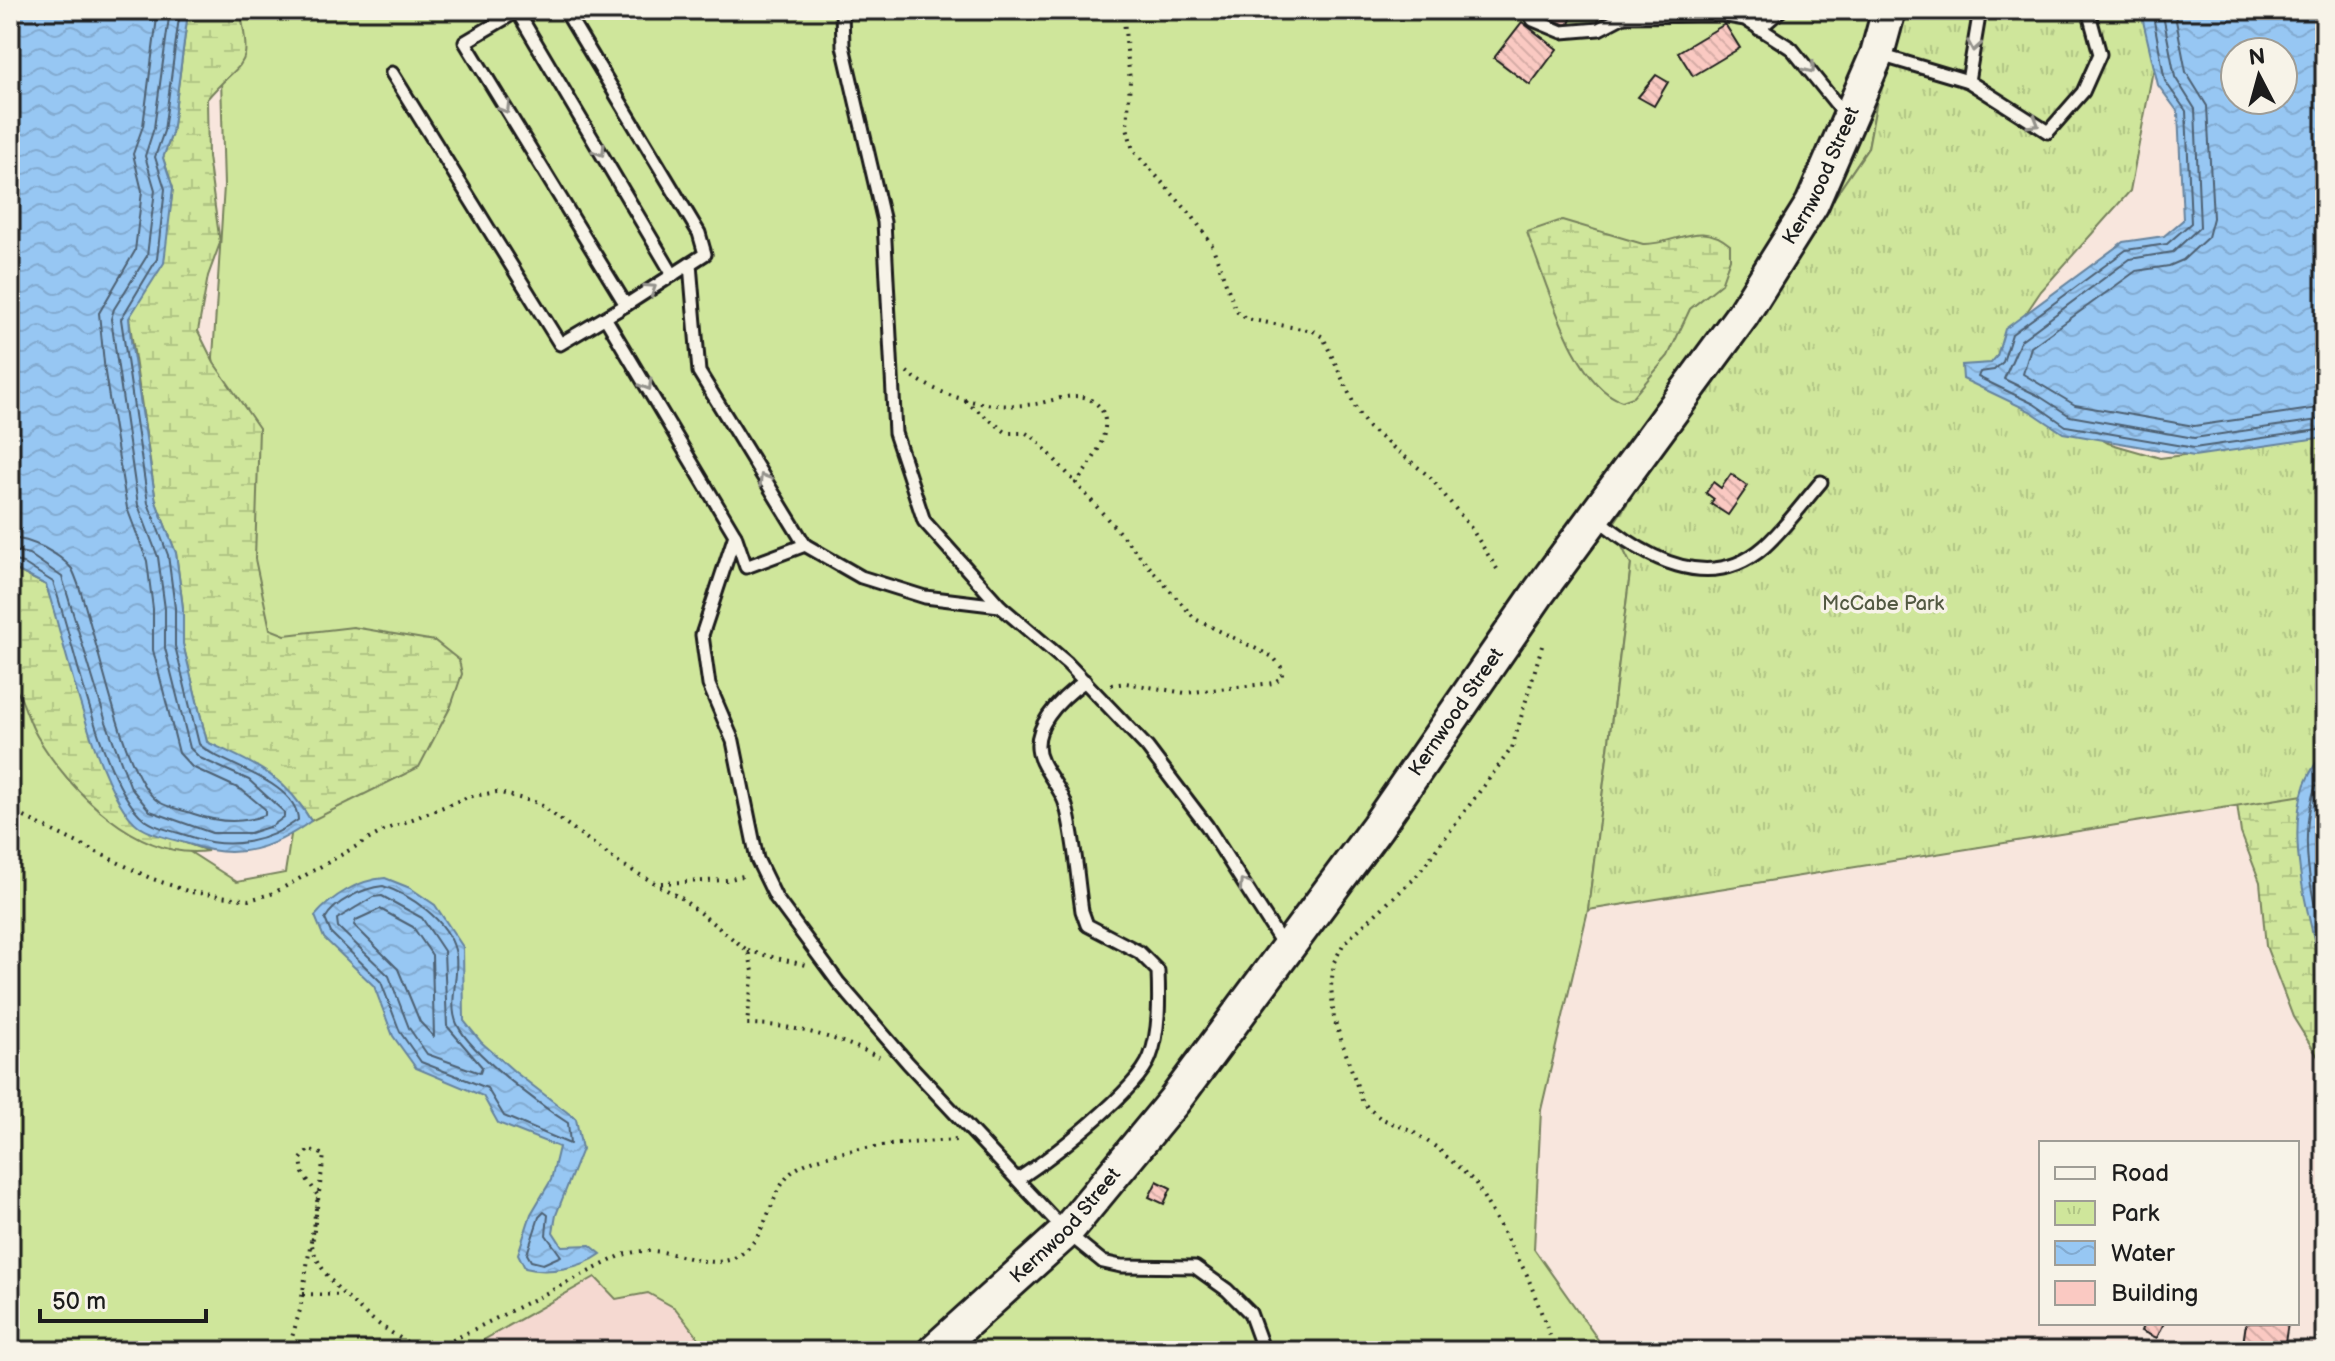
<svg xmlns="http://www.w3.org/2000/svg" width="2335" height="1361" viewBox="0 0 2335 1361" font-family="'Balsamiq Sans',sans-serif">
	<style>
		.built { fill: #f5d9d1 }
		.grass { fill: #cfe69b; stroke: #76815c; stroke-width: 2 }
		.wetland { fill: url(#wetland-marsh); stroke: #76815c; stroke-width: 2 }
		.park { fill: url(#park-tufts); stroke: #76815c; stroke-width: 2 }
		.water { fill: url(#water-waves); stroke: #66839d; stroke-width: 2; fill-rule: evenodd }
		.lines { fill: none; stroke-linecap: round; stroke-linejoin: round }
		.shore { stroke: #4d6072; stroke-width: 2 }
		.building { fill: url(#building-back-hatch); stroke: #1c1c1c; stroke-width: 2 }
		.lane-casing { stroke: #1c1c1c; stroke-width: 17 }
		.secondary-casing { stroke: #1c1c1c; stroke-width: 38 }
		.path { stroke: #1c1c1c; stroke-width: 4; stroke-dasharray: 2 6; stroke-linecap: butt }
		.lane { stroke: #f7f3e8; stroke-width: 11 }
		.secondary { stroke: #f7f3e8; stroke-width: 32 }
		.oneway { stroke: #94928c }
		.labels { text-anchor: middle; dominant-baseline: central; stroke-width: 7; stroke-linejoin: round; paint-order: stroke }
		.street-label { font-size: 20px; fill: #1c1c1c; stroke: #f7f3e8 }
		.park-label { font-size: 20px; fill: #525942; stroke: #f7f3e8 }
	</style>
	<defs>
		<pattern id="wetland-marsh" width="20" height="14" patternUnits="userSpaceOnUse" patternTransform="scale(2)"><rect width="20" height="14" fill="#cfe69b"/><path d="M1 5h8M5 5V1M11 12h8M15 12V8" fill="none" stroke="#b1c585"/></pattern>
		<pattern id="park-tufts" width="24" height="20" patternUnits="userSpaceOnUse" patternTransform="scale(2)"><rect width="24" height="20" fill="#cfe69b"/><path d="M3 7l-1-3M5 7V3M7 7l1-3M15 17l-1-3M17 17v-4M19 17l1-3" fill="none" stroke="#b1c585"/></pattern>
		<pattern id="water-waves" width="16" height="10" patternUnits="userSpaceOnUse" patternTransform="scale(2)"><rect width="16" height="10" fill="#97c7f3"/><path d="M0 5q4-4 8 0t8 0" fill="none" stroke="#82aad0"/></pattern>
		<pattern id="building-back-hatch" width="6" height="6" patternUnits="userSpaceOnUse" patternTransform="scale(2)"><rect width="6" height="6" fill="#fac9c2"/><path d="M-1 5l2 2M0 0l6 6M5-1l2 2" fill="none" stroke="#d6aca6"/></pattern>
	</defs>
	<rect width="100%" height="100%" fill="#f8e6dd"/>
	<filter id="ink" filterUnits="userSpaceOnUse"><feTurbulence type="fractalNoise" baseFrequency=".0125" numOctaves="2"/><feDisplacementMap in="SourceGraphic" scale="16" xChannelSelector="R" yChannelSelector="G"/><feConvolveMatrix kernelMatrix="1 2 1 2 8 2 1 2 1" color-interpolation-filters="sRGB"/></filter>
	<g filter="url(#ink)">
		<polygon class="built" points="596,1277 616,1299 648,1293 675,1308 709,1351 464,1351"/>
		<polygon class="grass" points="213,10 1894,10 1868,148 1612,526 1631,564 1588,910 1541,1110 1534,1249 1606,1351 709,1351 675,1308 648,1293 616,1299 595,1277 464,1351 10,1351 10,687 41,711 90,788 237,882 285,873 291,835 275,741 233,618 213,357 224,186 220,42"/>
		<g class="wetland">
			<path d="M185,10H240C253,72 244,56 207,99L208,157L220,243L208,276L198,331L214,363L259,428L255,559L270,629L285,635L353,627L435,641L459,660L462,674L451,706L419,767L311,821C288,780 247,764 207,742L183,644V608L176,553L156,502L129,318L142,295L169,217L173,188L163,158L172,133L188,12Z"/>
			<path d="M1562,220L1643,244C1676,245 1700,219 1730,245V259L1721,284L1690,309L1668,356L1633,397L1622,401C1575,386 1549,289 1531,244L1527,232Z"/>
			<path d="M10,567L46,585L66,646L140,827L208,851C139,861 70,792 37,736C26,718 24,697 10,681Z"/>
			<polygon points="2325,717 2325,1068 2293,1017 2266,946 2260,882 2241,833 2235,790"/>
		</g>
		<polygon class="park" points="1894,10 2189,10 2152,75 2130,191 2041,291 1995,359 1995,373 2108,443 2160,458 2325,437 2325,784 2303,795 1588,910 1631,565 1612,526 1868,148"/>
		<g class="water">
			<path d="M10,10L188,12L172,133L163,158L173,188L164,263L129,318L131,341L156,502L176,553L183,608V644L207,742C252,763 285,775 311,821C274,848 238,861 192,845C177,840 153,836 140,827C97,797 64,638 46,585L10,567Z"/>
			<path d="M2145,10H2325V437L2194,456L2063,433L2030,411L1963,379L1962,365L1991,363L1997,356L2005,329L2123,242L2164,236L2183,220L2178,112L2158,85L2143,21ZM2235,52H2283V100H2235Z"/>
			<path d="M2325,749V982C2311,925 2285,844 2304,787C2308,774 2318,760 2325,749Z"/>
			<path d="M385,878L410,888L435,905L463,947L464,1021L481,1042L515,1072L576,1119L582,1149L556,1215L553,1232L562,1246L590,1245L601,1254C582,1268 547,1274 525,1268L518,1254L531,1214L551,1180L559,1147L498,1123L483,1096L416,1068L393,1036L374,986L324,938L315,916C332,896 358,880 385,878Z"/>
		</g>
		<g class="lines">
			<g class="shore">
				<polyline points="2152,10 2165,81 2186,111 2191,223 2167,244 2126,250 2012,334 2003,362 1994,370 1980,372 1978,377 2034,404 2066,426 2194,448 2325,429"/>
				<polyline points="2162,10 2175,77 2195,109 2200,227 2173,252 2130,259 2021,340 2004,379 2039,396 2070,416 2194,438 2325,419"/>
				<polyline points="2174,10 2186,72 2207,106 2213,218 2208,237 2183,260 2169,266 2136,271 2031,347 2023,374 2075,405 2194,426 2325,407"/>
				<path d="M10,538C31,539 59,553 72,569C95,617 120,778 159,802C169,808 183,810 194,814C217,822 242,824 265,815V809L242,790L192,767L179,753L153,650V609L147,561L127,508L105,373L99,313L135,251L142,191L133,154L143,126L158,10"/>
				<polyline points="10,550 29,554 62,577 106,722 131,788 150,811 212,833 250,833 272,826 284,817 284,812 249,780 200,758 190,748 165,648 165,609 158,557 138,505 111,319 114,309 147,256 155,190 145,156 154,128 170,10"/>
				<path d="M10,560L23,563L53,582C73,638 101,784 144,819C156,829 180,832 195,838C231,850 268,842 298,820C297,780 217,764 199,744L175,646V608L168,555L148,503L121,319L157,259L165,189L155,157L164,131L180,10"/>
				<path d="M2325,765C2293,823 2310,888 2325,949"/>
				<polyline points="2325,786 2316,839 2325,907"/>
				<path d="M383,886C410,895 447,919 455,950C461,973 447,1002 457,1024C470,1053 540,1105 568,1123L570,1144L504,1116L487,1088L421,1062L400,1032L381,982L331,933L325,919C334,902 363,888 383,886Z"/>
				<polygon points="382,896 422,918 444,951 447,1026 482,1067 480,1073 427,1054 409,1028 389,976 338,927 337,919 373,897"/>
				<polygon points="380,909 413,927 432,955 434,1037 420,1022 398,969 354,925 356,920"/>
				<polygon points="544,1212 548,1215 546,1235 561,1256 543,1264 531,1261 527,1254 539,1217"/>
			</g>
		</g>
		<g class="building">
			<polygon points="1530,10 1575,10 1568,26"/>
			<polygon points="1522,22 1557,49 1530,85 1494,58"/>
			<polygon points="1725,24 1740,48 1693,76 1678,52"/>
			<polygon points="1656,75 1668,82 1654,106 1638,97"/>
			<polygon points="1731,474 1748,486 1728,515 1711,504 1714,499 1706,493 1713,482 1721,488"/>
			<polygon points="1157,1181 1171,1188 1164,1204 1149,1197"/>
			<polygon points="2144,1323 2164,1323 2157,1338 2141,1331"/>
			<polygon points="2246,1323 2288,1323 2284,1349 2263,1346 2262,1351 2242,1351"/>
		</g>
		<g class="lines">
			<g class="lane-casing">
				<g id="lane">
					<polyline points="519,10 465,42 626,305 705,254 699,233 565,10"/>
					<polyline points="842,10 843,46 884,222 895,433 924,521 1000,606 1067,663 1147,747 1207,826 1283,945"/>
					<polyline points="1527,10 1533,20 1562,32 1599,29 1624,16 1721,15 1745,19 1792,49 1845,115"/>
					<polyline points="517,11 673,275"/>
					<polyline points="1759,29 1781,10"/>
					<polyline points="1880,55 1968,81 2048,132 2083,92 2100,54 2088,10"/>
					<polyline points="392,73 560,344 626,305"/>
					<polyline points="1968,81 1980,10"/>
					<polyline points="690,264 699,372 805,545 861,577 925,597 1000,606"/>
					<polyline points="606,319 735,535 746,567 805,545"/>
					<path d="M1596,517C1643,557 1709,595 1764,547C1785,528 1803,503 1821,482"/>
					<polyline points="735,535 702,635 709,685 733,741 757,859 776,898 838,982 908,1063 1066,1232 1103,1262 1121,1266 1195,1267 1227,1290 1250,1313 1262,1346"/>
					<path d="M1018,1179C1048,1160 1138,1090 1150,1057C1160,1032 1159,997 1158,971L1139,952L1087,925L1082,911C1077,877 1075,839 1066,806C1062,790 1049,777 1042,762C1026,730 1061,698 1085,681"/>
				</g>
			</g>
			<g class="secondary-casing">
				<g id="secondary">
					<path id="s1" d="M934,1351L1066,1232L1174,1101L1377,827L1539,592L1743,314L1812,204L1877,54L1889,10"/>
				</g>
			</g>
			<g class="path">
				<polyline points="1123,10 1130,81 1127,127 1133,150 1193,217 1212,245 1236,311 1247,319 1313,331 1323,337 1358,413 1369,428 1430,477 1471,528 1499,572"/>
				<path d="M907,372C942,399 990,410 1035,404C1050,402 1074,391 1089,399C1125,417 1092,463 1076,483L1195,619L1273,657L1282,668V677L1273,683L1185,693L1126,683L1110,685"/>
				<polyline points="965,401 1007,433 1026,433 1036,439 1076,483"/>
				<polyline points="1542,646 1512,748 1415,878 1344,943 1334,962 1331,986 1334,1019 1363,1103 1380,1118 1413,1132 1436,1147 1475,1182 1527,1275 1556,1351"/>
				<path d="M10,810L150,878L190,892L249,900L274,893L385,830L468,797L497,792L538,803L621,864L681,898L748,951L753,971L747,1024C793,1024 838,1038 879,1057"/>
				<polyline points="661,883 726,880 747,875"/>
				<polyline points="748,951 805,965"/>
				<polyline points="303,1294 342,1295"/>
				<polyline points="10,1346 15,1351"/>
				<path d="M288,1351L300,1310L318,1196L303,1173L301,1159L309,1149L324,1155L312,1245C321,1286 387,1335 425,1351"/>
				<path d="M431,1351L622,1255C630,1253 638,1251 646,1251C676,1249 713,1274 741,1254C767,1236 769,1198 788,1176C812,1147 920,1142 958,1140"/>
			</g>
			<use href="#lane" class="lane"/>
			<use href="#secondary" class="secondary"/>
		</g>
		<defs><path id="oneway-chevron" d="M-2-3.5L2.5 0L-2 3.5" fill="none" stroke-width="1.6" stroke-linecap="round" stroke-linejoin="round" transform="scale(2)"/></defs>
		<g class="oneway">
			<use href="#oneway-chevron" transform="translate(1974 46) rotate(100)"/>
			<use href="#oneway-chevron" transform="translate(1810 68) rotate(50)"/>
			<use href="#oneway-chevron" transform="translate(505 108) rotate(58)"/>
			<use href="#oneway-chevron" transform="translate(2034 123) rotate(31)"/>
			<use href="#oneway-chevron" transform="translate(600 151) rotate(59)"/>
			<use href="#oneway-chevron" transform="translate(651 289) rotate(-33)"/>
			<use href="#oneway-chevron" transform="translate(647 385) rotate(59)"/>
			<use href="#oneway-chevron" transform="translate(764 479) rotate(-121)"/>
			<use href="#oneway-chevron" transform="translate(1244 884) rotate(-123)"/>
		</g>
	</g>
	<g class="labels">
		<g class="street-label">
			<text stroke="none"><textPath href="#s1" startOffset="1478">Kernwood Street</textPath></text>
			<text stroke="none"><textPath href="#s1" startOffset="828">Kernwood Street</textPath></text>
			<text stroke="none"><textPath href="#s1" startOffset="182">Kernwood Street</textPath></text>
		</g>
		<g class="park-label">
			<text x="1883" y="604">McCabe Park</text>
		</g>
	</g>
	<rect width="2335" height="1361" fill="none" stroke="#f7f3e8" stroke-width="40"/>
	<rect x="20" y="20" width="2295" height="1321" fill="none" stroke="#1c1c1c" stroke-width="3" filter="url(#ink)"/>
	<rect x="2039" y="1141" width="260" height="184" fill="#f7f3e8" stroke="#9f9d96" stroke-width="2"/>
	<rect x="2055" y="1167" width="40" height="12" fill="#f7f3e8" stroke="#9f9d96" stroke-width="2"/>
	<text x="2111" y="1181" font-size="24" fill="#1c1c1c">Road</text>
	<rect x="2055" y="1201" width="40" height="24" fill="url(#park-tufts)" stroke="#9f9d96" stroke-width="2"/>
	<text x="2111" y="1221" font-size="24" fill="#1c1c1c">Park</text>
	<rect x="2055" y="1241" width="40" height="24" fill="url(#water-waves)" stroke="#9f9d96" stroke-width="2"/>
	<text x="2111" y="1261" font-size="24" fill="#1c1c1c">Water</text>
	<rect x="2055" y="1281" width="40" height="24" fill="#fac9c2" stroke="#9f9d96" stroke-width="2"/>
	<text x="2111" y="1301" font-size="24" fill="#1c1c1c">Building</text>
	<g transform="translate(2259 76) rotate(354)"><circle r="38" fill="#f7f3e8" stroke="#9f9d96" stroke-width="2"/>
	<path d="M0-6L14 30L0 20L-14 30Z" fill="#1c1c1c"/>
	<text y="-12" font-size="22" font-weight="bold" text-anchor="middle" fill="#1c1c1c">N</text>
	</g>
	<path d="M40 1309v12h166v-12" fill="none" stroke="#1c1c1c" stroke-width="4"/>
	<text x="52" y="1309" font-size="24" fill="#1c1c1c" stroke="#f7f3e8" stroke-width="6" paint-order="stroke">50 m</text>
</svg>
